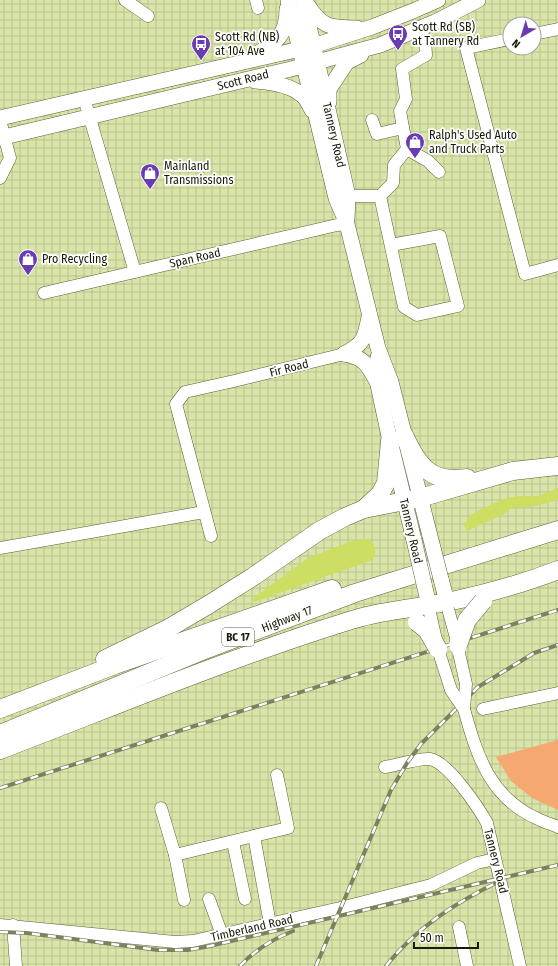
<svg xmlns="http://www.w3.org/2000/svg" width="558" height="966" viewBox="0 0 558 966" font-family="'Fira Sans Condensed',sans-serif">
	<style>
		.industrial { fill: url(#industrial-grid); fill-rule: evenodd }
		.grass { fill: #f5a870 }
		.water { fill: #cdde62 }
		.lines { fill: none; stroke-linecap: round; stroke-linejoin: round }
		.minor-casing { stroke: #5d6436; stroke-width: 13 }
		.major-casing { stroke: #5d6436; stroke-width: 16 }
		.highway-casing { stroke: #5d6436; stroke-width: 19 }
		.minor { stroke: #fff; stroke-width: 12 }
		.major { stroke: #fff; stroke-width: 15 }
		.highway { stroke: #fff; stroke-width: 18 }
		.rail-casing { stroke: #7c825f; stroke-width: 4 }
		.rail { stroke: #fff; stroke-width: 2.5; stroke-dasharray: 8; stroke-linecap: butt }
		.minor-bridge-casing { stroke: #5d6436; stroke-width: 13; stroke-linecap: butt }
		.major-bridge-casing { stroke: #5d6436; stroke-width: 16; stroke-linecap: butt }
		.highway-bridge-casing { stroke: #5d6436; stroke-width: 19; stroke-linecap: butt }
		.minor-bridge { stroke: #fff; stroke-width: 12 }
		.major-bridge { stroke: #fff; stroke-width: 15 }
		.highway-bridge { stroke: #fff; stroke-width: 18 }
		.labels { text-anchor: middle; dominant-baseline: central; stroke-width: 3.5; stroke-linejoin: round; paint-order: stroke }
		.shield { fill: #fff; stroke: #5d5f51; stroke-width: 1 }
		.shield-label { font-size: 11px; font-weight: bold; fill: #171a07 }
		.poi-label { font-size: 12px; fill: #171a07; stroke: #fff; text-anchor: start }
		.street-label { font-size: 12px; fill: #171a07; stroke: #fff }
	</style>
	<defs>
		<pattern id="industrial-grid" width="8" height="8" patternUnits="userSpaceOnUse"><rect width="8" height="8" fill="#d9e4a9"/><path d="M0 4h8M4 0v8" fill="none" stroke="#bac390"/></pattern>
	</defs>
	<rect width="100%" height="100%" fill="#e6efbc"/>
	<path class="industrial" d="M0,0H558V966H0ZM510,24H534V48H510Z"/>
	<polygon class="grass" points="558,740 558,810 532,798 511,781 496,757"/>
	<g class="water">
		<polygon points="558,488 558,500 536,506 522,508 515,507 510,509 504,514 467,531 464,526 470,516 476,512 503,499 518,496 539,496"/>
		<path d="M364,539C373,539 373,545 376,552L372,560L254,602L252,599L308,558L352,541Z"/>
	</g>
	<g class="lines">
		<g class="minor-casing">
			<g id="minor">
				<polyline points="125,0 148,16"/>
				<polyline points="256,0 258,8"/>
				<polyline points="534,34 558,29"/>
				<polyline points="510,39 466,48 525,274 558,265"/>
				<polyline points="84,98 135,272"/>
				<polyline points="0,120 10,158 0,178"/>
				<polyline points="372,120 377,134 403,128"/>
				<polyline points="407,149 428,161 439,172"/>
				<polyline points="348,196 380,196 404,307 417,315 458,306 440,236 391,245"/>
				<polyline points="380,196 393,183 394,165 407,149 400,111 406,99 402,69 426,55 425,39 419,29"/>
				<polyline points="44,293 337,225 347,224"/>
				<polyline points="211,536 176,404 185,392 234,381 344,354"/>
				<polyline points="0,548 204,512"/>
				<path d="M464,709C477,756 490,798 538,819C544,822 551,824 558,827"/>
				<polyline points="483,709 558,693"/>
				<path d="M385,767C398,765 418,758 430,759C448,762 478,807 487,823L520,966"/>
				<polyline points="161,808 175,855"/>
				<polyline points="254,836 288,828 277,775"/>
				<polyline points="233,842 245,899"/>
				<polyline points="209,899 222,935"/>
				<polyline points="184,900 175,855 254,836 270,924"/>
				<polyline points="0,925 175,942 193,941 340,908 431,885 477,863 495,859"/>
				<polyline points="13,925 16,966"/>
				<polyline points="459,927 467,966"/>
			</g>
		</g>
		<g class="major-casing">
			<g id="major">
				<polyline points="288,0 336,198 347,224 378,348 391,382 430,536"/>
				<polyline points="303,0 348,196 347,219"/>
				<path d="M305,1C321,27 328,28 357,28"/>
				<path d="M254,55C276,44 287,35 287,9"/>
				<path d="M255,81C271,82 294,85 306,99C308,102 310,107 312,110"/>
				<polyline points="329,102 329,89 347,62 361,55"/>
				<polyline points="0,118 313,46 372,27 413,11 438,0"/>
				<polyline points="0,138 291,69 380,45 435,22 478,0"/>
				<path d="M344,354C364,344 365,338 369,317"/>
				<path d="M344,354C364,357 368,365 377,382"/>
				<polyline points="378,357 378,385 390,441 414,540"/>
				<polyline points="441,579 447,602"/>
				<polyline points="424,584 429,605"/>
			</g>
		</g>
		<g class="highway-casing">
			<g id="highway">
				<path d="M404,435C418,466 431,484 467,478"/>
				<polyline points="364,509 380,494 386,483 390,441"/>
				<polyline points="105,659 169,628 208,605 254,576 319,531 345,517 364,509 420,498 513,471 558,466"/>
				<polyline points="0,709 115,665 332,589"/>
				<polyline points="0,734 207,649 355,593 558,530"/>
				<path d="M0,750C118,705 234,656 355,619C385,610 417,608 447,602C485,594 522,584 558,570"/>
			</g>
		</g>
		<use href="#minor" class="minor"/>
		<use href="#major" class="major"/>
		<use href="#highway" class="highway"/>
		<g class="rail-casing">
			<g id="rail">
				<polyline points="0,788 558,610"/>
				<polyline points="0,932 27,933 158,950 188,950 210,946 558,865"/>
				<path d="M240,966C255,950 273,939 293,931"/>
				<polyline points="316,966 391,790 407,763 421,744 478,687 534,653 558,645"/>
				<path d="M386,966C416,928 455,903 498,882"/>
			</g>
		</g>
		<use href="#rail" class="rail"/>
		<g class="minor-bridge-casing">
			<g id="minor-bridge">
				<polyline points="448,609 458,645"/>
				<polyline points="430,613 438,649 451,690 464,709"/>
				<polyline points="459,653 466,684 464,709"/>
			</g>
		</g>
		<g class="major-bridge-casing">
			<g id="major-bridge">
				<polyline points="430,536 441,579"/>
				<polyline points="414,540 424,584"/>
			</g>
		</g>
		<g class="highway-bridge-casing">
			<g id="highway-bridge">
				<polyline points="417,622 427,630 438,649"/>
				<polyline points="458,645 467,620 483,601"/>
			</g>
		</g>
		<use href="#minor-bridge" class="minor-bridge"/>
		<use href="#major-bridge" class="major-bridge"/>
		<use href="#highway-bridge" class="highway-bridge"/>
	</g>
	<defs>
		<g id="bus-pin" transform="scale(1)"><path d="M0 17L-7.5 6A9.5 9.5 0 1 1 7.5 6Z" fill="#693cb3" stroke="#fff"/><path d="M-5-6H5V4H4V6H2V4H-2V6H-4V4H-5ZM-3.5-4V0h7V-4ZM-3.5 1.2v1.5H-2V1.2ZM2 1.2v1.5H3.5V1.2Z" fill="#fff"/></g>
		<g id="shop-pin" transform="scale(1)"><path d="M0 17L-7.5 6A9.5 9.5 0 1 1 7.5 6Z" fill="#693cb3" stroke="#fff"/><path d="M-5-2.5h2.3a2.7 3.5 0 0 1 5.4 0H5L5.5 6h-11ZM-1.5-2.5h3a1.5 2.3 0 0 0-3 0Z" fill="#fff"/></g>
	</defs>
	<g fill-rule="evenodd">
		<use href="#bus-pin" x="398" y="34"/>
		<use href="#bus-pin" x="201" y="44"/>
		<use href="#shop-pin" x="415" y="142"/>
		<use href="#shop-pin" x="150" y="173"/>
		<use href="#shop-pin" x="28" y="259"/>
	</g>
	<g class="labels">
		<rect class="shield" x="222" y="628" width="32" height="18" rx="3"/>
		<g class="shield-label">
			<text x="238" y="637">BC 17</text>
		</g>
		<g class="poi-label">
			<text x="412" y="27">Scott Rd (SB)<tspan x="412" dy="14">at Tannery Rd</tspan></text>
			<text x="215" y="37">Scott Rd (NB)<tspan x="215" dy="14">at 104 Ave</tspan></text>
			<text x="429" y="135">Ralph's Used Auto<tspan x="429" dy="14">and Truck Parts</tspan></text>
			<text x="164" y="166">Mainland<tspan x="164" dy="14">Transmissions</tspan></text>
			<text x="42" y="259">Pro Recycling</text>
		</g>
		<g class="street-label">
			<text transform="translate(243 80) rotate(-14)">Scott Road</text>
			<text transform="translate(334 135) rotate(77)">Tannery Road</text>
			<text transform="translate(195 258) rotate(-13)">Span Road</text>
			<text transform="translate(289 368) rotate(-14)">Fir Road</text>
			<text transform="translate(411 531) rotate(77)">Tannery Road</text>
			<text transform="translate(287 619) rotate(-21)">Highway 17</text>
			<text transform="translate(496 861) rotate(76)">Tannery Road</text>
			<text transform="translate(252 928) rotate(-13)">Timberland Road</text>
		</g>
	</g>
	<g transform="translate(522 36) rotate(218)"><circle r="19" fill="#ffffff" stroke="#a2a39c"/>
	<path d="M0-3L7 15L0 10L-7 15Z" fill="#693cb3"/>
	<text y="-6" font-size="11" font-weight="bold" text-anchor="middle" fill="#171a07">N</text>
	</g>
	<path d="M414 942v6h64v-6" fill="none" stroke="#171a07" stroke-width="2"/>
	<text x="420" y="942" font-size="12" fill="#171a07" stroke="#ffffff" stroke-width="3" paint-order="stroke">50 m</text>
</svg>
